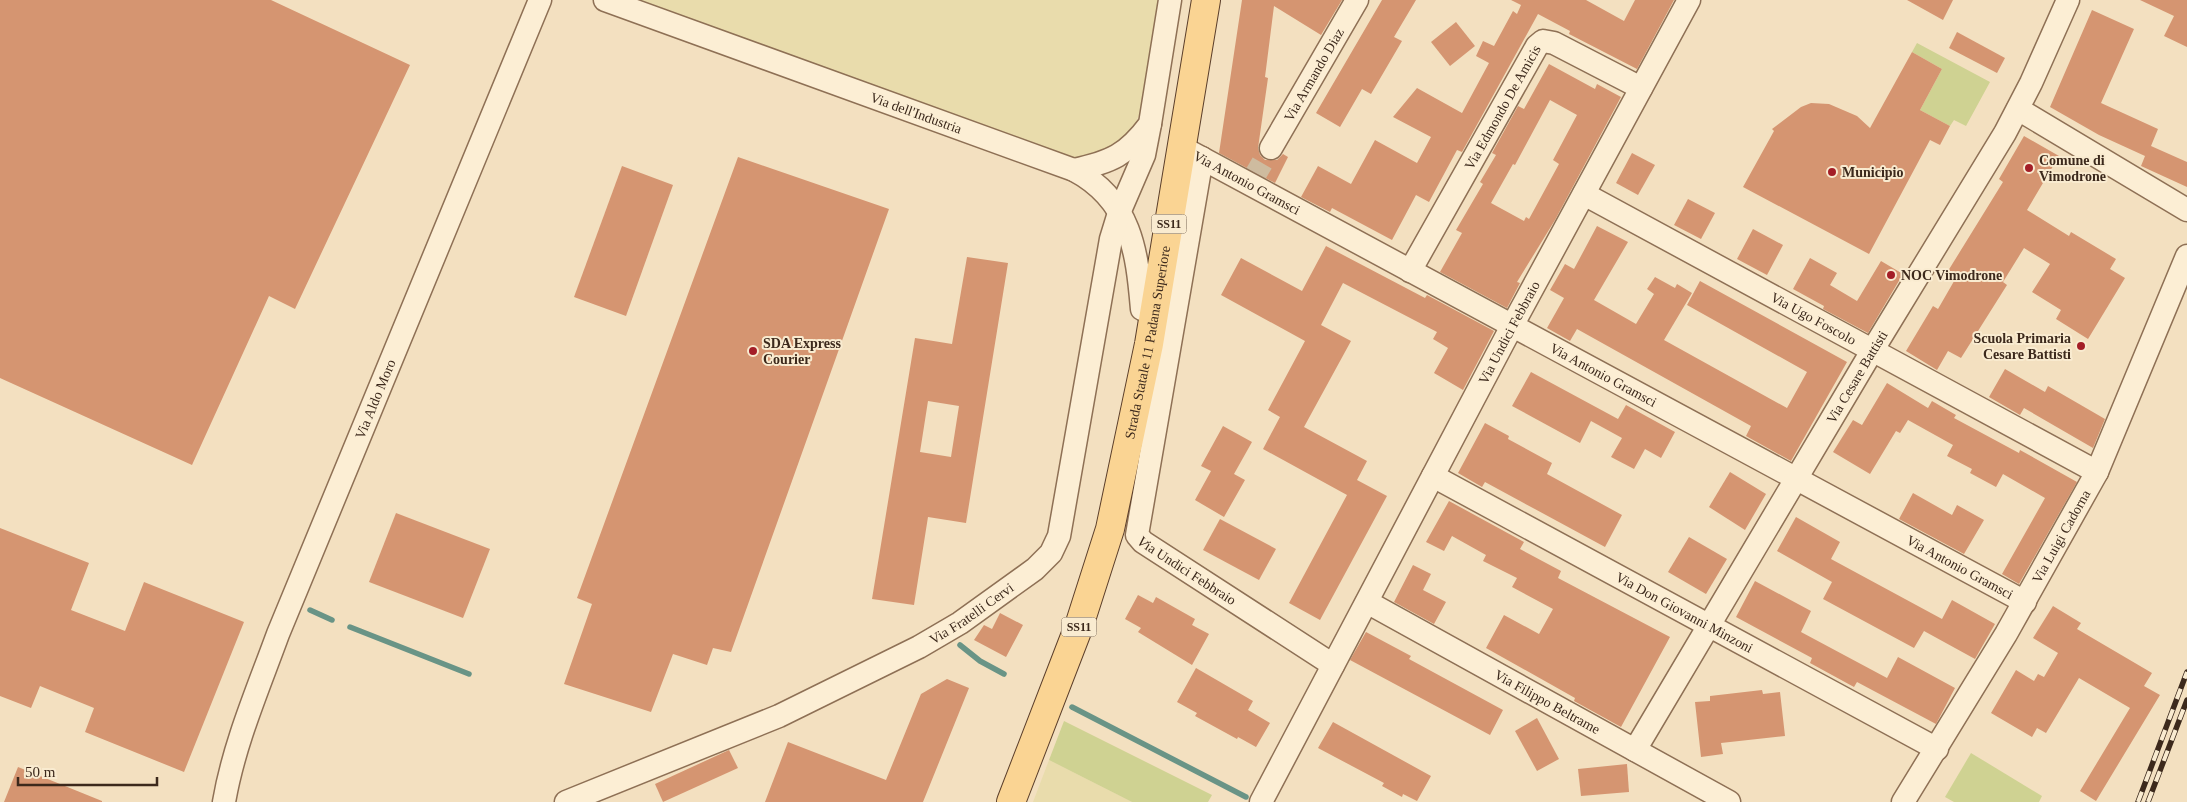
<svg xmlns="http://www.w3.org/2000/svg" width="2187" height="802" viewBox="0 0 2187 802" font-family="Georgia,serif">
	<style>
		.farmland { fill: #e9dcac }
		.green { fill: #cfd292 }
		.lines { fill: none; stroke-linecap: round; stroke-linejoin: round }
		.stream { stroke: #699486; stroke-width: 5.5 }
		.building { fill: #d59571; fill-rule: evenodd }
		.minor-tunnel { stroke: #cebb9f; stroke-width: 22; stroke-dasharray: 22 11; stroke-linecap: butt }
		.minor-casing { stroke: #8e7055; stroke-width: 25 }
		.major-casing { stroke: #5b3e2a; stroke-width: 30 }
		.minor { stroke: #fceed4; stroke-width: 22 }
		.major { stroke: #fad493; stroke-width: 28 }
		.rail-casing { stroke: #3c291c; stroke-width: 5.5 }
		.rail { stroke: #f9ebd0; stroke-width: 4; stroke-dasharray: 11; stroke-linecap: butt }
		.poi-dot { fill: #a41e27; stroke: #f9ebd0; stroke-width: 2 }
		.labels { text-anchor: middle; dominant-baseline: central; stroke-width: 4; stroke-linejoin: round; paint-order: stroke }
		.shield { fill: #f9ebd0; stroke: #756352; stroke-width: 1 }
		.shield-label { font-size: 12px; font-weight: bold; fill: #3c291c }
		.street-label { font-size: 14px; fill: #3c291c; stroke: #f9ebd0 }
		.poi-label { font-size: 14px; font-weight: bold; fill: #3c291c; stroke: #f9ebd0; text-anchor: start }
	</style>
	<rect width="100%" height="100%" fill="#f3e0c0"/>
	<g class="farmland">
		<polygon points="639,0 1159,0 1140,113 1132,131 1120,144 1077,160 1062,157"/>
		<polygon points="1049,760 1132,802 1033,802"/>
	</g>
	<g class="green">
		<polygon points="1917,43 1990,82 1966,126 1954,120 1950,126 1920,110 1942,69 1912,52"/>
		<polygon points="1064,721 1212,795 1208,802 1132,802 1049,760"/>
		<polygon points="1971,753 2042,796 2039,802 1954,802 1945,797"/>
	</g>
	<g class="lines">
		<g class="stream">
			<polyline points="310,610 332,620"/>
			<polyline points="350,627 469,674"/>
			<polyline points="960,645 980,661 1004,674"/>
			<polyline points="1072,707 1246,797"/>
		</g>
	</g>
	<g class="building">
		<polygon points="0,0 271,0 410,65 295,309 269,296 192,465 0,378"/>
		<polygon points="1242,0 1342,0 1321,35 1274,6 1265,77 1268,78 1258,148 1260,155 1265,160 1277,160 1283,154 1288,157 1275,183 1219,153"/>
		<polygon points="1382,0 1416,0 1394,37 1402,41 1371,94 1362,89 1340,127 1316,113"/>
		<polygon points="1511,0 1586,0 1624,21 1635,0 1674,0 1637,69 1569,34 1570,31 1538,14 1462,152 1457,150 1429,202 1416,195 1392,240 1332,208 1330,212 1301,197 1318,166 1351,184 1375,140 1417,163 1431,137 1393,117 1417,88 1462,113 1489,63 1476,56 1483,41 1494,46 1513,11 1517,14 1521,5"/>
		<polygon points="1907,0 1953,0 1943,20"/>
		<polygon points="2140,0 2187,0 2187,47 2164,36 2174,16"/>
		<polygon points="2092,10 2134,29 2101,103 2158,129 2151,146 2187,162 2187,187 2141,166 2145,156 2099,135 2050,107"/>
		<polygon points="1456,22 1475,46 1450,66 1431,42"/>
		<polygon points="1957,32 2005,58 1997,73 1949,48"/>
		<polygon points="1912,52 1942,69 1920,110 1950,126 1940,145 1930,140 1869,254 1743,187 1774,131 1772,129 1801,107 1811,103 1829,104 1857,116 1870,128"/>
		<path d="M1549,64L1595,89L1597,84L1621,97L1555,220L1517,282L1520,283L1507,308L1440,272L1462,233L1456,230L1483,184L1480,182L1496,155L1492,153L1518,106L1524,109ZM1550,100L1577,115L1553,160L1559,164L1529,219L1526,217L1524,221L1491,203L1513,164L1515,165Z"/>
		<polygon points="2024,136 2059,156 2027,210 2069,236 2071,232 2116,259 2110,269 2125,278 2088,339 2056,319 2061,310 2032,292 2050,264 2024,248 2003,282 2007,285 1961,358 1948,351 1937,370 1906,351 1933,306 1938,309 1957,276 1948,271 2003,182 1999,179"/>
		<polygon points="1632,153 1655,165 1638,195 1616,183"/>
		<polygon points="738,157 889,209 731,652 713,648 707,665 673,654 651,712 564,684 592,604 577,598"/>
		<polygon points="622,166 673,185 626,316 574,297"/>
		<polygon points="1688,199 1715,213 1701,239 1674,225"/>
		<polygon points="1597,226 1628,242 1594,300 1636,324 1654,294 1647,289 1655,277 1675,288 1677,284 1692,293 1664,340 1787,408 1807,372 1687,305 1700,281 1847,362 1791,461 1746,436 1751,426 1577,329 1570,341 1547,328 1564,298 1550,290 1565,264 1574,269"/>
		<polygon points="1753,229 1783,245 1767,275 1737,259"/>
		<polygon points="1326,246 1425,298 1427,295 1494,331 1463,390 1434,373 1448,348 1433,339 1437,332 1343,283 1321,325 1351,341 1304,427 1367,461 1357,480 1387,496 1320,620 1289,603 1347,495 1263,449 1280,417 1268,410 1305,341 1221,295 1241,258 1302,291"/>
		<path d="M967,257L1008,263L966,523L928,517L914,605L872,599L915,338L952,344ZM928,401L959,406L951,457L920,452Z"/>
		<polygon points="1810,258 1837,273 1830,285 1857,301 1881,261 1903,274 1868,333 1823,309 1824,306 1793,289"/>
		<polygon points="2005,369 2045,392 2048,386 2105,419 2093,448 2024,408 2020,415 1989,397"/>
		<polygon points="1531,372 1618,419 1626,405 1675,432 1661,458 1645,449 1634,469 1611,457 1622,438 1591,421 1580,443 1512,406"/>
		<polygon points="1887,383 1928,408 1932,401 1956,415 1954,418 2019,453 2020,450 2077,482 2019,584 2002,574 2045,498 2003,474 1996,487 1970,473 1972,469 1947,456 1953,445 1908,420 1900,433 1896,431 1870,474 1833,452 1853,420 1862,425"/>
		<polygon points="1485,423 1509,436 1508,439 1552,463 1547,474 1622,515 1605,547 1485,482 1482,487 1458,473"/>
		<polygon points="1223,426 1252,442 1234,474 1245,480 1224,517 1195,500 1211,471 1201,466"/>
		<polygon points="1730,472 1766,494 1745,530 1709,507"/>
		<polygon points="1913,493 1952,515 1957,505 1984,520 1964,554 1899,519"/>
		<polygon points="1449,501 1524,542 1520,549 1561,571 1558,578 1670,637 1621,727 1574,701 1575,698 1486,648 1504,615 1539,634 1553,609 1512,587 1517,578 1483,561 1486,555 1452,536 1444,551 1426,542"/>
		<polygon points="396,513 490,549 463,618 369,582"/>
		<polygon points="1796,517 1840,542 1831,559 1942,619 1952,600 1995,624 1975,659 1924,631 1914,648 1823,599 1832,582 1777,551"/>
		<polygon points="1220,519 1276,549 1259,580 1203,550"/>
		<polygon points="0,528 89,563 71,610 125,631 144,582 244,622 184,772 85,732 94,708 40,686 31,708 0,696"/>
		<polygon points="1689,537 1727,559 1706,594 1668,572"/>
		<polygon points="1413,565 1431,574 1423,590 1446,602 1434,624 1394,602"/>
		<polygon points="1755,581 1811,611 1801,632 1887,678 1898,657 1955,688 1936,724 1857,682 1854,687 1810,663 1812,658 1736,617"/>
		<polygon points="1138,595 1153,603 1156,597 1195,619 1192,625 1209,634 1192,665 1138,632 1141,628 1125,619"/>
		<polygon points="2053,606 2081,623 2077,629 2152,673 2144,686 2160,695 2096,801 2080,791 2130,708 2079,678 2046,733 2037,728 2032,737 1991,713 2016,670 2034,681 2038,674 2044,677 2058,653 2033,638"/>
		<polygon points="1000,613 1023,625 1006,657 974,640 984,625 992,629"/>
		<polygon points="1366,632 1411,656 1409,659 1503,710 1490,735 1350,660"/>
		<polygon points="1196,668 1253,701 1248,710 1270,723 1256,747 1238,737 1237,739 1195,716 1197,713 1177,702"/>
		<polygon points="947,679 969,688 923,802 765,802 788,742 886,780 921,694"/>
		<polygon points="1762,690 1763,694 1780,692 1785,736 1721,743 1723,754 1701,757 1695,702 1710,701 1710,696"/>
		<polygon points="1537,718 1559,759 1537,771 1515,731"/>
		<polygon points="1333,722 1431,776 1417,801 1403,794 1402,797 1382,786 1384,783 1318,748"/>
		<polygon points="729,750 738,768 663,802 655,784"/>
		<polygon points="1627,764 1629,792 1581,796 1578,769"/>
		<polygon points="18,767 102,801 102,802 4,802"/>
	</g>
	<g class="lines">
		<polyline class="minor-tunnel" points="1251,182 1271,148"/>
		<g class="minor-casing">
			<g id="minor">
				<path id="s1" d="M605,0L1074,170C1131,200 1137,251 1142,309"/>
				<polyline points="2018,109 2187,210"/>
				<path id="s2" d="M1181,147L2025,602"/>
				<path id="s3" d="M1271,148L1357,0"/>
				<path id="s4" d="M1202,158L1137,535L1143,542L1333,665"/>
				<path d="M1074,170C1111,162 1127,155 1150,124L1170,0"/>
				<path id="s5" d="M1584,194L2097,472"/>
				<path id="s6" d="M1410,271L1537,46L1543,41L1554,43L1641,88"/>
				<path id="s7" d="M1433,476L1937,749"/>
				<path id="s8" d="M1367,602L1729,802"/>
				<path id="s9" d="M1635,750L1872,351L2005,133L2031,83L2068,0"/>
				<path id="s10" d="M224,802C234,744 258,689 278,634L540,0"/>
				<path id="s11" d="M566,802L779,716L919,647L960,623L1035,569L1051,553L1059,536L1111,239L1119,213L1144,155L1150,124"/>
				<path id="s12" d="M1261,802L1512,326L1689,0"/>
				<path id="s13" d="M1903,802L2006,634L2097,472L2187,256"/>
			</g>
		</g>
		<g class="major-casing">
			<g id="major">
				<path id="s14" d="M1011,802L1079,626L1110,529L1149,344L1206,0"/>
			</g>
		</g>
		<use href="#minor" class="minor"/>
		<use href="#major" class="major"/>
		<g class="rail-casing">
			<g id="rail">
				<polyline points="2138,802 2187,672"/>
				<polyline points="2148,802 2187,700"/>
			</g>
		</g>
		<use href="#rail" class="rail"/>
	</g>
	<g class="poi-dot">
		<circle cx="2029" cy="168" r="5"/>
		<circle cx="1832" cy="172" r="5"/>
		<circle cx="1891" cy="275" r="5"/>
		<circle cx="2081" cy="346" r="5"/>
		<circle cx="753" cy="351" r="5"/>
	</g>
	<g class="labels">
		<g class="shield">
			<rect x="1151.5" y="214.5" width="35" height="19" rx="4"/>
			<rect x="1061.5" y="617.5" width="35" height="19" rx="4"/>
		</g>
		<g class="shield-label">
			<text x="1169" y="224">SS11</text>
			<text x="1079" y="627">SS11</text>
		</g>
		<g class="street-label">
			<text stroke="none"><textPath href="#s3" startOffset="85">Via Armando Diaz</textPath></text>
			<text stroke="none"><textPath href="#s6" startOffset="188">Via Edmondo De Amicis</textPath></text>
			<text stroke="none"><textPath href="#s1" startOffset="331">Via dell'Industria</textPath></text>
			<text stroke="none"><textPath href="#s2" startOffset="75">Via Antonio Gramsci</textPath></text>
			<text stroke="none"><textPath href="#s5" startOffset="261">Via Ugo Foscolo</textPath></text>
			<text stroke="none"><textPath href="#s12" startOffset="531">Via Undici Febbraio</textPath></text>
			<text stroke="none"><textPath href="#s14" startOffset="481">Strada Statale 11 Padana Superiore</textPath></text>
			<text stroke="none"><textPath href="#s2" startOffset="480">Via Antonio Gramsci</textPath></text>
			<text stroke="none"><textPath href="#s9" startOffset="434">Via Cesare Battisti</textPath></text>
			<text stroke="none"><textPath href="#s10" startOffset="431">Via Aldo Moro</textPath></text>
			<text stroke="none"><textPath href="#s13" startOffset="309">Via Luigi Cadorna</textPath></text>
			<text stroke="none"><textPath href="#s2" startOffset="885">Via Antonio Gramsci</textPath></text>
			<text stroke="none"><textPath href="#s4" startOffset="444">Via Undici Febbraio</textPath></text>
			<text stroke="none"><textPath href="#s11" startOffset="448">Via Fratelli Cervi</textPath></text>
			<text stroke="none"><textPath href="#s7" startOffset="286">Via Don Giovanni Minzoni</textPath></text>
			<text stroke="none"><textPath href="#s8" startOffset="206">Via Filippo Beltrame</textPath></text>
		</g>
		<g class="poi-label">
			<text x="2039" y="160">Comune di<tspan x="2039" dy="16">Vimodrone</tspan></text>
			<text x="1842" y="172">Municipio</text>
			<text x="1901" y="275">NOC Vimodrone</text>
			<text x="2071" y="338" text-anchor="end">Scuola Primaria<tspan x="2071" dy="16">Cesare Battisti</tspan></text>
			<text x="763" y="343">SDA Express<tspan x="763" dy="16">Courier</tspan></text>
		</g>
	</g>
	<path d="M18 777v8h139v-8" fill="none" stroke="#3c291c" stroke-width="2.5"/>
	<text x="25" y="777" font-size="15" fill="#3c291c" stroke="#f9ebd0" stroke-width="4" paint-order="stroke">50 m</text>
</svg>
